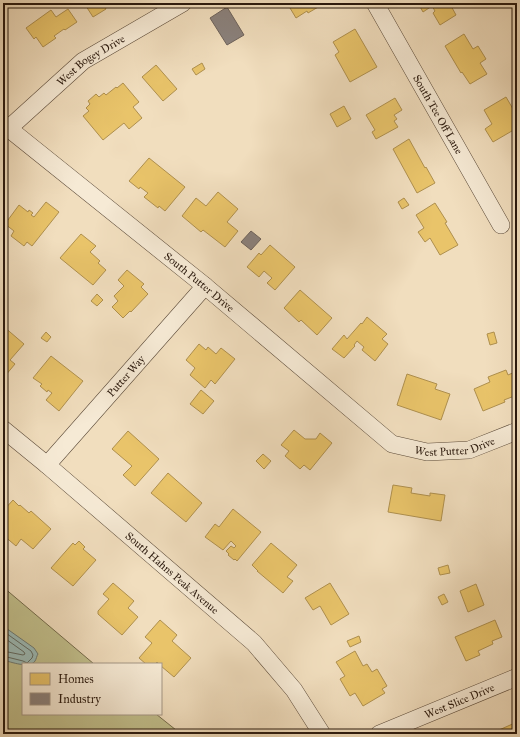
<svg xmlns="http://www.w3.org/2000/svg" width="520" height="737" viewBox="0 0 520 737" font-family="'IM FELL Great Primer',serif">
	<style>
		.green { fill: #c1bf8c; stroke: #756c4c }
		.water { fill: #9cbbb7; stroke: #6e7a73 }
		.homes { fill: #e9c46a; stroke: #af904e }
		.industry { fill: #8a817c; stroke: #6d625b }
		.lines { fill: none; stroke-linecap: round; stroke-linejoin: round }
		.shore { stroke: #626a62; stroke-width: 1 }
		.street-casing { stroke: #5b4a39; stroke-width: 18 }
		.street { stroke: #f6ead5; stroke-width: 17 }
		.labels { text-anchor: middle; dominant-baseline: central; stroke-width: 4; stroke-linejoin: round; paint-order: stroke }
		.street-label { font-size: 11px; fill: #29180d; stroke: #f6ead5 }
	</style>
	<rect width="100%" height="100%" fill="#f1debe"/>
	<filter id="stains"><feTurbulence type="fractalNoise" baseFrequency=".005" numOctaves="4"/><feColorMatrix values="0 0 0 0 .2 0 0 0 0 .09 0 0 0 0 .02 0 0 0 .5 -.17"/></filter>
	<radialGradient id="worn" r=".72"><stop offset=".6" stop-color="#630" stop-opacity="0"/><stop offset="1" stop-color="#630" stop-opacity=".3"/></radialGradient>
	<polygon class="green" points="3,587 94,664 23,664 23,714 156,714 181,734 3,734"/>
	<path class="water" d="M3,626L34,648L38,654C37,655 36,660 35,661C30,669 11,662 3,660Z"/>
	<g class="homes">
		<polygon points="84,3 103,3 106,9 93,17"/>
		<polygon points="287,3 325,3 308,13 307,11 296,18"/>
		<polygon points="418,3 452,3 450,4 456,15 440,25 433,13 435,11 432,6 423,12"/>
		<polygon points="68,9 77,22 65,30 64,29 54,36 56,38 43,47 36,37 34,39 26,28 51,10 56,17"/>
		<polygon points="355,29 377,67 350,82 335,55 339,52 333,42"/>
		<polygon points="464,34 473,49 478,46 486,59 480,63 487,74 470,84 462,72 461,73 445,46"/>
		<polygon points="202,63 205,69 196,75 192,69"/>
		<polygon points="156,65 177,89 163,101 142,77"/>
		<polygon points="123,83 139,102 133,107 142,118 129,129 124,123 103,140 83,116 89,111 86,108 90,104 88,101 96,94 99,97 104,93 106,95 116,87 117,88"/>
		<polygon points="506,97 516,114 517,114 517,128 493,142 485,129 492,124 484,110"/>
		<polygon points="395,98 402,110 394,115 397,119 394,121 398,127 376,139 372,132 375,130 366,115"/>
		<polygon points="344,106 351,119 337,127 330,114"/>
		<polygon points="409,139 425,168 426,167 435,183 417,193 393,149"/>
		<polygon points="149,158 185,187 165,211 159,206 158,208 144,197 148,193 140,187 139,189 129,181"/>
		<polygon points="218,192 238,209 227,222 238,231 225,247 203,230 201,232 182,216 196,198 206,206"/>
		<polygon points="404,198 409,205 402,209 398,202"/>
		<polygon points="46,202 59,212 32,246 27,242 24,246 11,236 14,231 5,224 19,205 28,212 29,210 33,213 31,215 34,217"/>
		<polygon points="435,203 447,222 445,223 458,245 440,255 430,238 425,242 418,232 424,228 416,215"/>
		<polygon points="81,234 96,246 90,252 100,261 98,263 106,270 93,285 60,258"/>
		<polygon points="270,245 295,267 275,290 267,283 272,278 264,271 259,277 247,267 259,253 261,255"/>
		<polygon points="127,270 144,284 141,287 148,294 131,312 130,311 123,318 112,307 118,301 114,296 124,286 118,280"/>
		<polygon points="300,290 332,318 317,335 301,320 299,322 284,308"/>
		<polygon points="97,294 103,300 97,306 91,301"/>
		<polygon points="367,317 387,334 382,339 388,344 375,361 362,350 364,347 357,341 354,345 355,346 344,358 332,349 344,335 347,339 361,323 362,324"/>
		<polygon points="3,326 24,344 10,360 15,364 5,376 3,374"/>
		<polygon points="46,332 51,337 47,342 41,338"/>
		<polygon points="494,332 497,343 490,345 487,334"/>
		<polygon points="199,344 206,350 208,347 216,354 221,348 235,359 215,384 211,380 205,388 190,375 195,368 186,360"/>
		<polygon points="51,356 83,381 59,411 46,400 52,393 48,390 47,392 40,386 42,384 33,378"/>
		<polygon points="506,370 508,375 517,371 517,395 504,400 505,402 483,411 474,389 490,382 488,377"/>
		<polygon points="407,374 437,384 435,389 450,394 441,420 397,405"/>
		<polygon points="201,390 214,401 203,414 190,404"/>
		<polygon points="294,430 305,439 316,439 320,433 332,443 310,470 304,465 300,469 285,456 289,451 281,445"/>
		<polygon points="128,431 159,459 135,486 123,475 132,466 112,449"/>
		<polygon points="263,454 271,461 264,469 256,461"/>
		<polygon points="168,473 202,503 186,522 151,493"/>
		<polygon points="393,485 412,488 411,493 430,496 430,493 445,495 441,521 388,512"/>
		<polygon points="13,500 19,506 20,505 29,513 31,511 51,529 33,549 21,539 16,546 3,535 3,511"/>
		<polygon points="233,509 261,532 237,561 235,559 234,560 228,555 229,554 226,551 231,546 234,548 236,546 231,541 223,550 205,537 215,524 219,527"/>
		<polygon points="79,541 85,547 83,549 96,560 73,586 51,568 73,543 75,545"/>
		<polygon points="271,543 297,565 287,577 293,581 283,593 257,571 258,571 252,565"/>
		<polygon points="448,565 450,573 440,575 438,568"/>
		<polygon points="113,583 134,601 128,608 138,617 122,635 98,614 98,611 109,599 103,594"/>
		<polygon points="330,583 349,614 331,625 320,606 313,610 305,598"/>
		<polygon points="476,584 484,605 468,612 460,591"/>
		<polygon points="444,594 448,602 442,605 438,597"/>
		<polygon points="160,620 177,635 172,641 191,658 174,677 161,666 161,664 159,664 157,662 155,664 146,664 139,658 152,643 145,637"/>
		<polygon points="495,620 502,637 492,641 493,644 478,651 480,655 466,661 455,637"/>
		<polygon points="359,636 361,642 350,647 347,641"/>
		<polygon points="355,651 363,666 367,664 372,672 377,669 387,686 382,689 385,693 363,706 355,693 350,696 340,679 345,676 336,662"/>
		<polygon points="517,722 517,734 501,734 499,730"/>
	</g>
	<g class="industry">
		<polygon points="227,7 244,35 227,45 210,18"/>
		<polygon points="251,231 261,239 251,250 241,242"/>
	</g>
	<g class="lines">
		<g class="shore">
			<polyline points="3,631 31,651 33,655 32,658 27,663 23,661 3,656"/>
			<polyline points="3,637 24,652 25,654 23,655 3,651"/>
		</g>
		<g class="street-casing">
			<g id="street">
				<path id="s1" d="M375,3L501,225"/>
				<path id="s2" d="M3,124L205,286L392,444L427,452L469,450L517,431"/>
				<path id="s3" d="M8,129L83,61L183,3"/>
				<path id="s4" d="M3,429L47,465L254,643L294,690L322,734"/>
				<path id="s5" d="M47,465L205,286"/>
				<path id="s6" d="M379,734L517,677"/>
			</g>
		</g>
		<use href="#street" class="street"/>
	</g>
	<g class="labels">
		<g class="street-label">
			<text stroke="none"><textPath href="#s3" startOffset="108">West Bogey Drive</textPath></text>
			<text stroke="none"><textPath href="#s1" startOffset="128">South Tee Off Lane</textPath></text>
			<text stroke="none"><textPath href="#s2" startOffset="252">South Putter Drive</textPath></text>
			<text stroke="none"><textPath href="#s5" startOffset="119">Putter Way</textPath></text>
			<text stroke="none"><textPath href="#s2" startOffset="568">West Putter Drive</textPath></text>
			<text stroke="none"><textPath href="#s4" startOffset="222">South Hahns Peak Avenue</textPath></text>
			<text stroke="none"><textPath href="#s6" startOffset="87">West Slice Drive</textPath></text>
		</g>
	</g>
	<rect width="520" height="737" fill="none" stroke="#f1debe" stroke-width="16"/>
	<rect x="4" y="4" width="512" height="729" fill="none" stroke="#29180d" stroke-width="2"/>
	<rect x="8" y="8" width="504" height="721" fill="none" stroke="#29180d"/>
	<rect x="22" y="663" width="140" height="52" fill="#f6ead5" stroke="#a49685"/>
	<rect x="30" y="673" width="20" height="12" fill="#e9c46a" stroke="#a49685"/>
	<text x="58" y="683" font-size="12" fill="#29180d">Homes</text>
	<rect x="30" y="693" width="20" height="12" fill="#8a817c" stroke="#a49685"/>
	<text x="58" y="703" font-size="12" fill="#29180d">Industry</text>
	<rect width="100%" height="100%" filter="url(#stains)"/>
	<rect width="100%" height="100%" fill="url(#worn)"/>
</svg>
